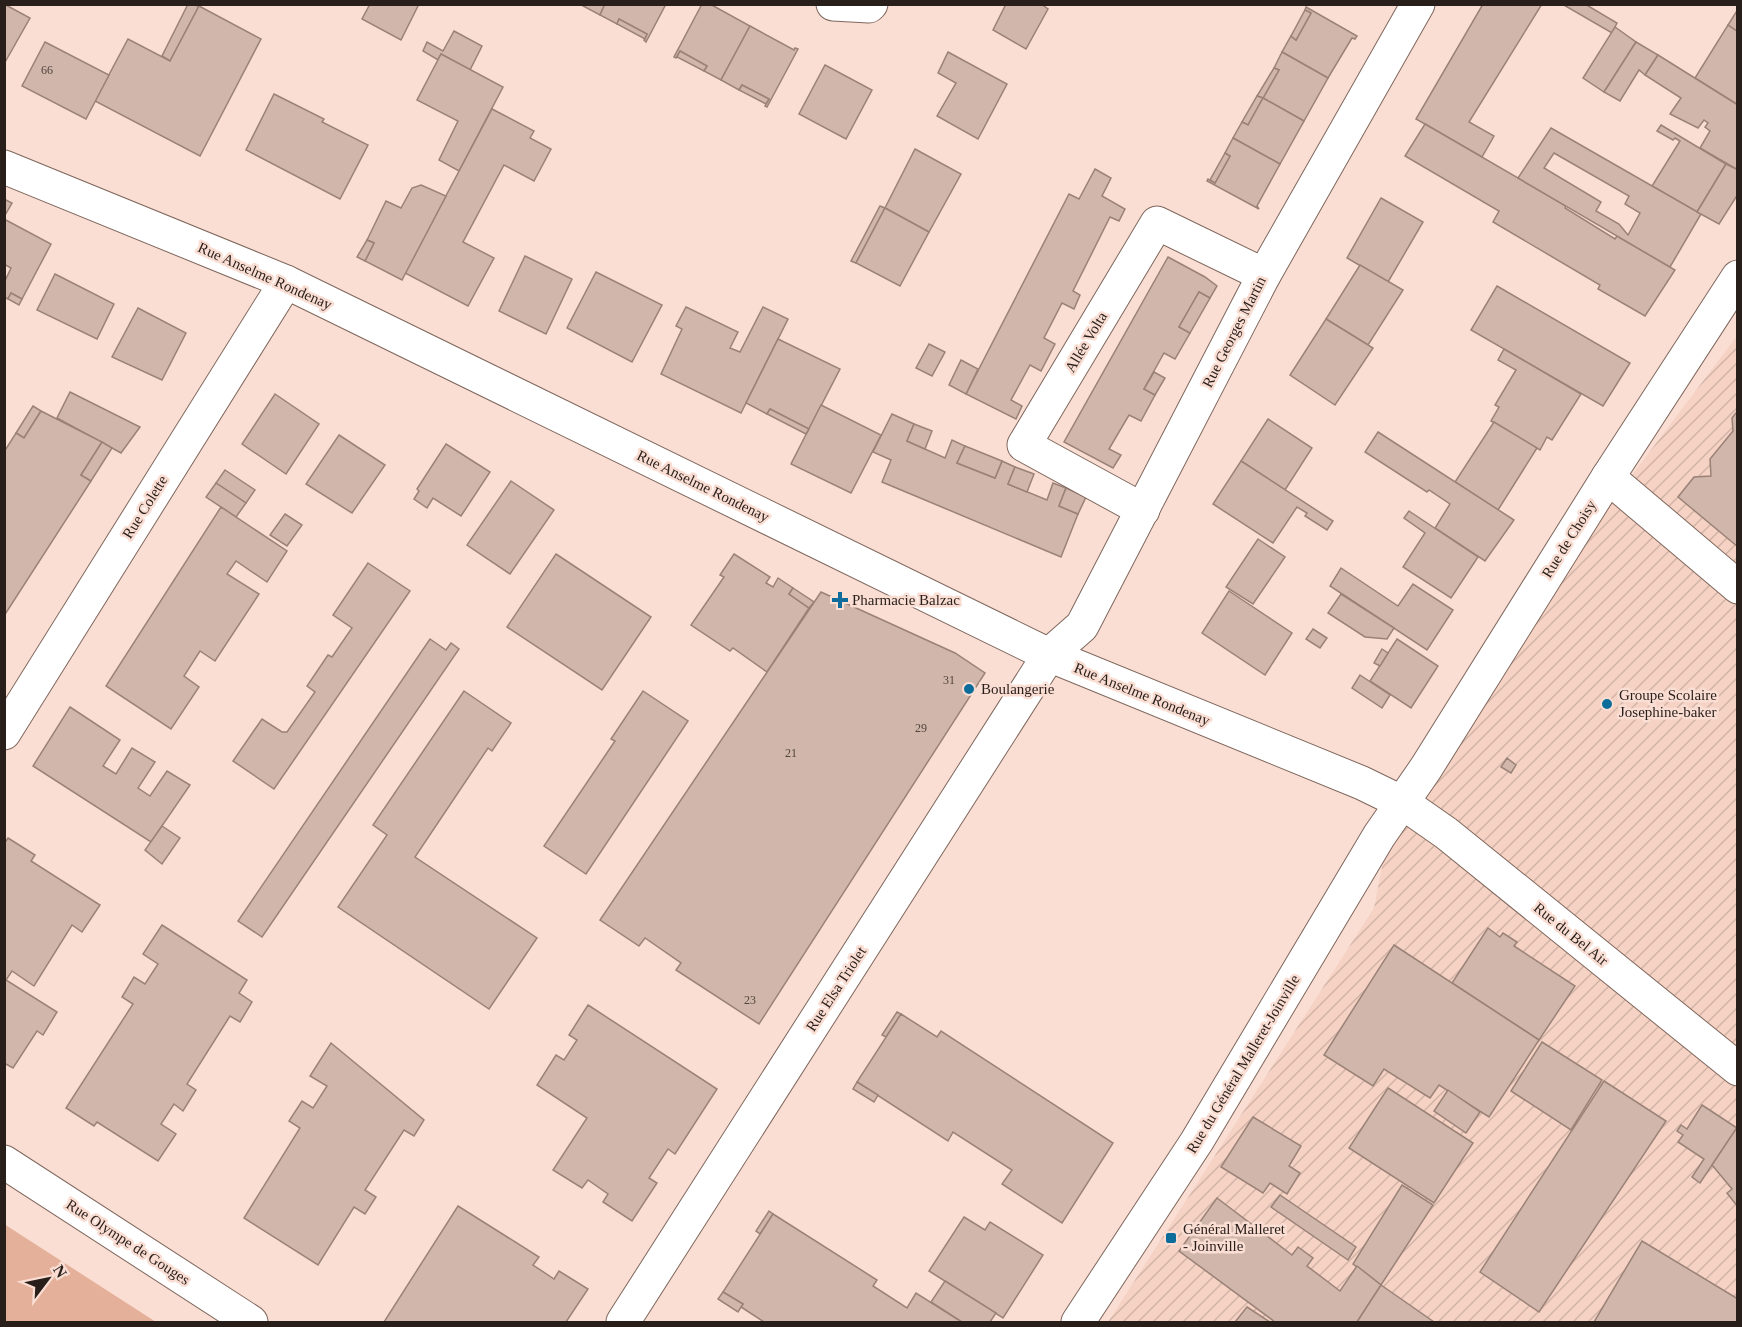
<svg xmlns="http://www.w3.org/2000/svg" width="1742" height="1327" viewBox="0 0 1742 1327" font-family="'Times New Roman',serif">
	<style>
		.industrial { fill: url(#industrial-furrows) }
		.green { fill: #e4b09a }
		.building { fill: #d0b6ab; stroke: #9b8277; stroke-width: 1.5; fill-rule: evenodd }
		.lines { fill: none; stroke-linecap: round; stroke-linejoin: round }
		.minor-casing { stroke: #7f675d; stroke-width: 35 }
		.minor { stroke: #fff; stroke-width: 33 }
		.poi-dot { fill: #0c6d9b; stroke: #faded3; stroke-width: 2 }
		.labels { text-anchor: middle; dominant-baseline: central; stroke-width: 5; stroke-linejoin: round; paint-order: stroke }
		.number-label { font-size: 12px; fill: #52443e }
		.street-label { font-size: 15px; fill: #281e1a; stroke: #faded3 }
		.poi-label { font-size: 15px; fill: #281e1a; stroke: #faded3; text-anchor: start }
	</style>
	<defs>
		<pattern id="industrial-furrows" width="10" height="10" patternUnits="userSpaceOnUse" patternTransform="scale(1.5)"><rect width="10" height="10" fill="#f5d2c3"/><path d="M-1 1l2-2M0 10L10 0M9 11l2-2" fill="none" stroke="#d2b4a7"/></pattern>
	</defs>
	<rect width="100%" height="100%" fill="#faded3"/>
	<polygon class="industrial" points="1737,336 1737,1322 1108,1322 1374,908 1398,785"/>
	<polygon class="green" points="4,1224 156,1322 5,1322"/>
	<g class="building">
		<polygon points="4,4 30,18 4,64"/>
		<polygon points="188,4 199,6 170,61 162,56"/>
		<polygon points="370,4 419,4 401,40 362,19"/>
		<polygon points="584,4 605,4 600,15 583,6"/>
		<polygon points="605,4 666,4 646,42 644,40 647,34 619,19 617,24 600,15"/>
		<polygon points="702,4 710,4 750,26 721,80 704,71 707,66 680,51 676,58 674,57"/>
		<polygon points="1006,4 1041,4 1048,9 1026,49 993,30"/>
		<polygon points="1483,4 1542,4 1469,122 1494,136 1482,157 1416,119"/>
		<polygon points="1562,4 1585,4 1617,23 1612,33"/>
		<polygon points="199,6 261,39 200,156 95,101 128,39 170,61"/>
		<polygon points="1306,7 1357,36 1355,39 1352,38 1328,78 1282,52 1291,36 1296,40 1311,13 1305,10"/>
		<polygon points="1738,9 1738,32 1728,25"/>
		<polygon points="1305,10 1311,13 1296,40 1291,36"/>
		<polygon points="619,19 647,34 645,39 617,24"/>
		<polygon points="1728,25 1738,32 1738,105 1695,78"/>
		<polygon points="750,26 794,50 795,48 798,49 767,107 765,106 769,99 742,85 739,90 721,80"/>
		<polygon points="1615,27 1636,42 1604,92 1583,78"/>
		<polygon points="454,31 482,46 470,70 441,54 438,60 423,51 427,42 443,51"/>
		<polygon points="45,42 109,75 86,119 22,86"/>
		<polygon points="1636,42 1658,55 1645,75 1639,70 1620,101 1604,92"/>
		<polygon points="680,51 707,66 704,71 677,57"/>
		<polygon points="948,52 1007,84 978,139 937,116 956,83 938,73"/>
		<polygon points="1282,52 1328,78 1304,121 1263,98 1279,70 1274,68"/>
		<polygon points="441,54 503,87 459,171 439,160 458,121 417,100"/>
		<polygon points="1658,55 1738,105 1738,170 1700,148 1710,131 1705,127 1708,123 1704,120 1698,128 1670,114 1681,98 1645,75"/>
		<polygon points="825,65 872,90 846,139 799,114"/>
		<polygon points="1274,68 1279,70 1263,98 1257,96"/>
		<polygon points="742,85 769,99 766,104 739,90"/>
		<polygon points="274,94 324,119 322,122 368,145 340,199 246,150"/>
		<polygon points="1257,96 1263,98 1248,125 1242,122"/>
		<polygon points="1263,98 1304,121 1280,164 1233,138 1242,122 1248,125"/>
		<polygon points="492,109 534,131 530,138 551,149 534,181 504,165 463,242 494,258 468,306 405,273"/>
		<polygon points="1425,124 1566,206 1565,208 1615,239 1617,236 1675,270 1645,316 1598,289 1600,285 1493,222 1499,211 1405,156"/>
		<polygon points="1661,125 1726,164 1697,212 1652,186 1680,141 1675,138 1673,140 1657,131"/>
		<path d="M1551,128L1701,214L1670,267L1518,178ZM1554,153L1629,196L1625,204L1640,213L1628,235L1619,224L1596,211L1601,202L1544,168Z"/>
		<polygon points="1233,138 1280,164 1257,206 1259,209 1207,181 1208,179 1215,183 1230,156 1225,153"/>
		<polygon points="915,149 961,174 929,232 885,208"/>
		<polygon points="1225,153 1230,156 1215,183 1210,180"/>
		<polygon points="1726,164 1738,170 1738,194 1719,224 1697,212"/>
		<polygon points="1095,169 1111,178 1102,196 1125,209 1119,221 1110,217 1073,291 1080,295 1074,309 1062,303 1044,338 1055,344 1041,371 1030,365 1011,400 1022,406 1016,419 966,394 1069,194 1079,199"/>
		<polygon points="421,185 446,196 402,280 365,261 374,243 367,240 386,201 401,208 412,188"/>
		<polygon points="1381,198 1423,222 1388,282 1347,258"/>
		<polygon points="4,199 12,203 4,217"/>
		<polygon points="880,206 885,208 856,263 851,261"/>
		<polygon points="885,208 929,232 900,286 856,263"/>
		<polygon points="4,219 51,244 22,299 11,293 8,299 4,297 4,283 11,268 4,264"/>
		<polygon points="367,240 374,243 365,261 357,257"/>
		<polygon points="525,256 572,279 546,334 499,311"/>
		<polygon points="1168,257 1205,277 1217,286 1210,298 1199,292 1179,327 1190,333 1175,359 1164,353 1144,389 1155,395 1141,421 1129,415 1109,449 1121,455 1113,468 1064,442"/>
		<polygon points="1360,265 1403,290 1368,345 1326,319"/>
		<polygon points="596,272 662,305 632,362 567,328"/>
		<polygon points="55,274 114,304 97,339 37,310"/>
		<polygon points="1497,286 1630,363 1603,406 1471,330"/>
		<polygon points="1199,292 1210,298 1190,333 1179,327"/>
		<polygon points="11,293 22,299 19,305 8,299"/>
		<polygon points="686,307 738,332 730,348 740,352 763,307 788,319 741,413 661,374 682,329 676,326"/>
		<polygon points="138,308 186,333 162,380 112,357"/>
		<polygon points="1326,319 1373,348 1335,405 1290,375"/>
		<polygon points="778,339 840,369 809,429 770,409 767,414 746,403"/>
		<polygon points="929,344 945,352 932,376 916,368"/>
		<polygon points="1504,349 1581,394 1552,440 1547,437 1540,450 1491,421 1499,407 1495,405 1516,370 1498,360"/>
		<polygon points="961,360 978,369 966,394 949,385"/>
		<polygon points="1154,372 1165,378 1155,395 1144,389"/>
		<polygon points="70,392 140,427 121,453 57,418"/>
		<polygon points="275,394 319,424 286,474 242,444"/>
		<polygon points="821,405 881,435 851,493 791,464"/>
		<polygon points="33,406 41,411 24,438 16,433"/>
		<polygon points="770,409 809,429 806,434 767,414"/>
		<polygon points="41,411 102,442 81,475 91,481 4,616 4,452 16,433 24,438"/>
		<polygon points="1736,413 1738,413 1738,547 1678,497 1694,477 1711,476 1710,459 1733,431 1732,418"/>
		<polygon points="892,414 914,424 907,441 945,458 952,440 965,446 957,463 995,478 1002,461 1015,467 1008,484 1047,500 1053,483 1066,488 1059,506 1078,514 1061,557 882,482 891,460 873,452"/>
		<polygon points="1268,419 1312,448 1285,490 1241,461"/>
		<polygon points="1494,422 1537,448 1498,510 1455,482"/>
		<polygon points="914,424 932,431 925,449 907,441"/>
		<polygon points="1378,432 1514,520 1485,561 1435,528 1450,504 1429,490 1427,492 1365,452"/>
		<polygon points="339,435 385,465 352,513 306,484"/>
		<polygon points="102,442 112,448 91,481 81,475"/>
		<polygon points="446,444 490,472 461,516 433,498 427,508 414,499 419,491 417,489"/>
		<polygon points="965,446 1002,461 995,478 957,463"/>
		<polygon points="1241,461 1333,521 1327,530 1305,516 1307,513 1297,507 1273,543 1213,504"/>
		<polygon points="1015,467 1034,474 1027,492 1008,484"/>
		<polygon points="225,470 255,490 246,503 216,483"/>
		<polygon points="511,481 554,510 510,574 467,545"/>
		<polygon points="216,483 246,503 236,517 206,497"/>
		<polygon points="1066,488 1086,497 1078,514 1059,506"/>
		<polygon points="221,507 287,551 267,582 236,561 227,574 259,594 215,661 200,651 184,676 199,687 171,729 106,686"/>
		<polygon points="1409,511 1478,557 1451,598 1403,567 1425,533 1404,518"/>
		<polygon points="285,514 302,525 287,546 270,535"/>
		<polygon points="1258,539 1285,557 1253,604 1226,587"/>
		<polygon points="556,554 651,617 602,690 507,627"/>
		<polygon points="734,554 770,577 766,583 773,587 778,578 793,588 789,594 809,608 767,672 733,648 730,651 691,625 724,577 720,575"/>
		<polygon points="368,563 410,591 274,789 233,761 262,719 282,732 287,732 315,692 307,686 328,655 332,657 352,628 333,615"/>
		<polygon points="1341,568 1398,606 1413,584 1453,610 1427,650 1330,586"/>
		<polygon points="793,588 814,602 809,608 789,594"/>
		<polygon points="1229,591 1292,633 1265,675 1202,633"/>
		<polygon points="821,592 955,653 985,673 759,1024 676,970 681,963 645,938 639,946 600,920"/>
		<polygon points="1341,594 1394,628 1387,639 1365,637 1328,613"/>
		<polygon points="1313,629 1327,638 1320,648 1306,639"/>
		<polygon points="430,639 446,650 451,643 459,649 262,937 238,921"/>
		<polygon points="1397,639 1438,666 1411,708 1370,681"/>
		<polygon points="1382,649 1388,653 1380,666 1374,663"/>
		<polygon points="1360,675 1390,695 1382,708 1352,688"/>
		<polygon points="464,691 511,723 492,751 488,748 415,857 537,938 489,1009 338,907 387,835 373,825"/>
		<polygon points="643,691 688,721 586,874 544,846 615,741 611,739"/>
		<polygon points="70,707 120,740 103,766 116,774 132,748 155,762 138,788 150,796 167,771 190,785 151,842 33,766"/>
		<polygon points="1507,758 1516,765 1511,773 1501,767"/>
		<polygon points="162,826 180,838 162,864 145,850"/>
		<polygon points="8,838 35,855 31,861 100,905 82,932 72,925 34,986 12,971 6,980 57,1012 43,1035 37,1031 13,1068 4,1063 4,844"/>
		<polygon points="162,925 247,980 239,993 252,1002 240,1022 230,1016 187,1084 196,1090 183,1111 174,1104 161,1124 176,1134 158,1161 97,1122 94,1126 66,1108 133,1004 122,997 134,977 145,984 158,964 143,954"/>
		<polygon points="1488,928 1500,937 1503,933 1517,942 1514,946 1575,986 1539,1040 1452,983"/>
		<polygon points="1394,945 1539,1040 1489,1117 1439,1085 1430,1098 1384,1069 1373,1086 1324,1055"/>
		<polygon points="588,1005 717,1089 675,1154 668,1149 649,1178 657,1183 632,1221 603,1202 608,1194 588,1180 582,1188 553,1170 587,1118 537,1085 556,1055 564,1060 577,1040 569,1035"/>
		<polygon points="897,1012 901,1014 886,1037 882,1035"/>
		<polygon points="901,1014 937,1037 941,1031 1113,1143 1062,1223 1002,1184 1012,1170 953,1132 948,1141 857,1082"/>
		<polygon points="1542,1042 1602,1080 1571,1130 1511,1091"/>
		<polygon points="331,1043 424,1120 414,1136 404,1130 365,1190 376,1197 365,1214 354,1207 318,1265 244,1218 300,1128 289,1121 302,1101 313,1108 327,1086 310,1076"/>
		<polygon points="1604,1081 1666,1121 1539,1312 1480,1272"/>
		<polygon points="857,1082 878,1095 874,1102 853,1089"/>
		<polygon points="1388,1088 1473,1143 1434,1203 1349,1148"/>
		<polygon points="1448,1090 1480,1112 1466,1133 1434,1111"/>
		<polygon points="1702,1105 1737,1128 1700,1183 1692,1177 1704,1159 1678,1142 1683,1135 1677,1131 1681,1125 1687,1129"/>
		<polygon points="1253,1117 1301,1146 1289,1166 1300,1173 1287,1194 1270,1183 1263,1193 1221,1167"/>
		<polygon points="1736,1129 1738,1131 1738,1207 1727,1193 1732,1189 1712,1165"/>
		<polygon points="1402,1185 1433,1205 1381,1285 1353,1264"/>
		<polygon points="1280,1195 1356,1247 1348,1260 1271,1207"/>
		<polygon points="1217,1198 1292,1255 1298,1247 1313,1258 1307,1266 1340,1291 1357,1266 1381,1285 1357,1322 1275,1322 1179,1251"/>
		<polygon points="458,1206 539,1257 533,1265 554,1279 559,1271 588,1289 566,1322 384,1322"/>
		<polygon points="769,1211 773,1214 760,1234 756,1231"/>
		<polygon points="773,1214 877,1280 873,1286 907,1308 916,1293 962,1322 764,1322 741,1307 743,1304 723,1292"/>
		<polygon points="964,1217 985,1230 990,1222 1043,1255 1003,1318 929,1271"/>
		<polygon points="1642,1241 1738,1299 1738,1322 1594,1322"/>
		<polygon points="945,1281 996,1313 990,1322 962,1322 931,1302"/>
		<polygon points="1381,1285 1434,1322 1357,1322"/>
		<polygon points="723,1292 743,1304 738,1312 718,1299"/>
		<polygon points="1247,1307 1270,1322 1235,1322"/>
	</g>
	<g class="lines">
		<g class="minor-casing">
			<g id="minor">
				<polyline points="833,4 869,6 871,4"/>
				<polyline points="4,167 286,282 1049,655 1362,783 1403,803 1446,833 1738,1069"/>
				<polyline points="1608,477 1738,587"/>
				<polyline points="1143,510 1024,445 1157,223 1264,275"/>
				<polyline points="4,733 286,282"/>
				<polyline points="4,1162 251,1322"/>
				<polyline points="623,1322 1049,655 1082,626 1264,275 1418,4"/>
				<polyline points="1078,1322 1197,1141 1379,836 1426,768 1608,477 1738,277"/>
			</g>
		</g>
		<use href="#minor" class="minor"/>
	</g>
	<g class="poi-dot">
		<path d="M837 591h6v6h6v6h-6v6h-6v-6h-6v-6h6z"/>
		<circle cx="969" cy="689" r="6"/>
		<circle cx="1607" cy="704" r="6"/>
		<rect x="1165" y="1232" width="12" height="12" rx="3"/>
	</g>
	<g class="labels">
		<g class="number-label">
			<text x="47" y="70">66</text>
			<text x="949" y="680">31</text>
			<text x="921" y="728">29</text>
			<text x="791" y="753">21</text>
			<text x="750" y="1000">23</text>
		</g>
		<g class="street-label">
			<text transform="translate(265 276) rotate(24)">Rue Anselme Rondenay</text>
			<text transform="translate(1234 332) rotate(-63)">Rue Georges Martin</text>
			<text transform="translate(1086 342) rotate(-59)">Allée Volta</text>
			<text transform="translate(703 486) rotate(26)">Rue Anselme Rondenay</text>
			<text transform="translate(145 507) rotate(-58)">Rue Colette</text>
			<text transform="translate(1569 539) rotate(-58)">Rue de Choisy</text>
			<text transform="translate(1142 694) rotate(22)">Rue Anselme Rondenay</text>
			<text transform="translate(1571 934) rotate(39)">Rue du Bel Air</text>
			<text transform="translate(836 989) rotate(-57)">Rue Elsa Triolet</text>
			<text transform="translate(1243 1064) rotate(-59)">Rue du Général Malleret-Joinville</text>
			<text transform="translate(128 1242) rotate(33)">Rue Olympe de Gouges</text>
		</g>
		<g class="poi-label">
			<text x="852" y="600">Pharmacie Balzac</text>
			<text x="981" y="689">Boulangerie</text>
			<text x="1619" y="695">Groupe Scolaire<tspan x="1619" dy="17">Josephine-baker</tspan></text>
			<text x="1183" y="1229">Général Malleret<tspan x="1183" dy="17">- Joinville</tspan></text>
		</g>
	</g>
	<rect width="1742" height="1327" fill="none" stroke="#281e1a" stroke-width="12"/>
	<g transform="translate(48 1279) rotate(58)" stroke="#faded3" stroke-width="4.5" paint-order="stroke">
	<path d="M0-4.5L10 22L0 15L-10 22Z" fill="#281e1a"/>
	<text y="-9" font-size="16" font-weight="bold" text-anchor="middle" fill="#281e1a">N</text>
	</g>
</svg>
